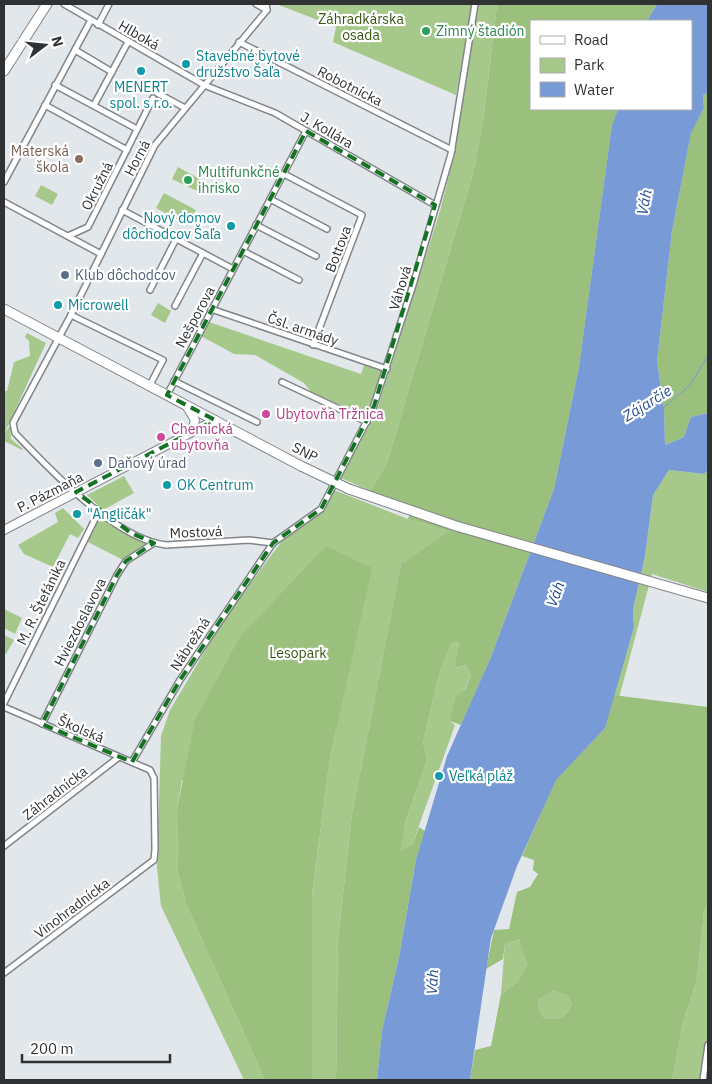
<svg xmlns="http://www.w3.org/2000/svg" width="712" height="1084" viewBox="0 0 712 1084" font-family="'IBM Plex Sans',sans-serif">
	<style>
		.green { fill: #a6c88b }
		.forest { fill: #9bbf7d; fill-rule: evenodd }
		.water { fill: #789ad7 }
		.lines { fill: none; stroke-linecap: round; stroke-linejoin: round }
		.stream { stroke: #789ad7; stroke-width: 1 }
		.minor-casing { stroke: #818589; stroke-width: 8 }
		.secondary-casing { stroke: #818589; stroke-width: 10 }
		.primary-casing { stroke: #818589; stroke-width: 11 }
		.minor { stroke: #fff; stroke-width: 5 }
		.secondary { stroke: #fff; stroke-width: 8 }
		.primary { stroke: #fff; stroke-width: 9 }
		.primary-bridge-casing { stroke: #818589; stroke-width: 11; stroke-linecap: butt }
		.primary-bridge { stroke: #fff; stroke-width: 9 }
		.marked { fill: none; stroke: #137323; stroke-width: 4; stroke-dasharray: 10 6; stroke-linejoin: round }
		.leisure-dot { fill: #2e9e5b; stroke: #fff; stroke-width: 2 }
		.culture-dot { fill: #0f9aa8; stroke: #fff; stroke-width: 2 }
		.education-dot { fill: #8d6e63; stroke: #fff; stroke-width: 2 }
		.service-dot { fill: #5c6f8a; stroke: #fff; stroke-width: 2 }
		.hotel-dot { fill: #d1479c; stroke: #fff; stroke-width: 2 }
		.labels { text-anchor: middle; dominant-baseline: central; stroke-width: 4.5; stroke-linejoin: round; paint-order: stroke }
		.park-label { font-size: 14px; fill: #365712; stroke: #fff }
		.leisure-label { font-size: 14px; fill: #27864d; stroke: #fff; text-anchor: start }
		.street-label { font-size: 14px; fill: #2f3133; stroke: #fff }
		.culture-label { font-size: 14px; fill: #0d838f; stroke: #fff; text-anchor: start }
		.education-label { font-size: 14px; fill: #785e54; stroke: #fff; text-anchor: end }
		.service-label { font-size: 14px; fill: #4e5e75; stroke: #fff; text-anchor: start }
		.hotel-label { font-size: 14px; fill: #b23c85; stroke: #fff; text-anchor: start }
		.water-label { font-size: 15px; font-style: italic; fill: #274e97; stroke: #fff }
	</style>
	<rect width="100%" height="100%" fill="#e2e7eb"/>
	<g class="green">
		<polygon points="276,4 472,4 456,95 333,42 336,27"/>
		<polygon points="477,4 497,4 484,115 474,170 387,463 370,491 339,477 375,416 440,211 455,151"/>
		<polygon points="178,167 203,181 197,191 172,179"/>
		<polygon points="41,185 58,194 52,205 35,196"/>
		<polygon points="164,193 196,210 188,225 156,208"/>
		<polygon points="158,303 171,311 165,323 151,315"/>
		<polygon points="209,322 361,374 364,365 383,371 367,417 311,392 304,383 255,355 234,354 201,336"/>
		<polygon points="27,333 46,343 5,432 10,426 11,439 23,449 22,450 4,441 4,391 7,391 14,362 30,356 29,341 25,337"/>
		<polygon points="669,470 704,474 708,470 708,592 652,574 619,698 613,695 634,627 633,609 645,556 653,495"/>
		<polygon points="124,476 134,493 103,510 87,495"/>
		<polygon points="334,490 408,519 451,531 401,564 352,814 338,940 336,1080 312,1080 312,896 330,757 336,729 182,780 177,809 178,873 187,906 265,1080 244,1080 161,906 157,868 161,736 170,710 225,617 282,541 325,510"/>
		<polygon points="63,508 84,529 78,538 70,534 53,567 24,554 18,545 58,522 55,513"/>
		<polygon points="104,520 148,545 123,560 88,542 98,521"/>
		<polygon points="4,609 22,618 15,634 4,628"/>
		<polygon points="4,635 14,640 6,654 4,653"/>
		<polygon points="459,642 456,668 466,665 471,676 450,721 455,725 412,845 399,852 406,820 427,760 423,742 439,675 451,644"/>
		<polygon points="708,903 708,1048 703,1080 672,1080 683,1022 697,980 704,911"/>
		<polygon points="521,940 527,965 517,982 501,994 505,943"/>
		<path d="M554,991L567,995L572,1005C564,1018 558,1022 543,1017L538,1008L539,999Z"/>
	</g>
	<g class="forest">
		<polygon points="497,4 657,4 647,21 531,21 531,109 618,109 612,126 579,367 554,489 491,657 461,725 450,721 456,696 465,690 471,676 466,665 455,668 459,642 451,644 439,675 423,742 427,760 406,820 400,851 412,845 419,827 425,831 416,860 399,957 382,1031 377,1080 336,1080 338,940 352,814 401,564 450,531 408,519 412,506 370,491 387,463 474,170 484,115"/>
		<polygon points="708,93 708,413 691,417 684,437 665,445 664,408 657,361 672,231 691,132 704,108 703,95"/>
		<polygon points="326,546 372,568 330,757 312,895 312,1080 265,1080 187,906 178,873 177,809 195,720 240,637"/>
		<path d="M613,695L708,707V903L704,911L697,980L683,1022L672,1080H470L475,1050L491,1046L501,994L517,982L527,965L520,940L505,943L503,959L486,969L494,930L509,929L517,892L530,887L538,874L533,870L534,860L522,856L556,779L605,728ZM554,991L567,995L572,1005C564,1018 558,1022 543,1017L538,1008L539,999Z"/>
	</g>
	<polygon class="water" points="657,4 708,4 708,93 703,95 704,108 691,133 672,231 657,361 664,408 665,445 684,437 691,417 708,413 708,470 704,474 669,470 653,495 645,556 633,609 634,627 605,728 556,780 517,866 491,938 470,1080 377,1080 382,1031 399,957 416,860 447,756 491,657 554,489 579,367 612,125 618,109 691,109 691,21 647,21"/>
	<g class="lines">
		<polyline class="stream" points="663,408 690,385 708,356"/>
		<g class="minor-casing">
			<g id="minor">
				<polyline points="64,4 204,85 275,113 435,205"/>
				<polyline points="256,4 267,10"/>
				<path d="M266,4L267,10L155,145L71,315L13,423L15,433C50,470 115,539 166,545L249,540L273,543"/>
				<polyline points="98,25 109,4"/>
				<polyline points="239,42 452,150"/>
				<polyline points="75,50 112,72"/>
				<polyline points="55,85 137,129"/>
				<polyline points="157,93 185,108"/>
				<polyline points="45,105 127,150"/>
				<polyline points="94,105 128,42"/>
				<polyline points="284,174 362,215 313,345"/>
				<polyline points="4,182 91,20"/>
				<polyline points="270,199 327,229"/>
				<polyline points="4,202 101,254"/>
				<polyline points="122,210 233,269"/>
				<polyline points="256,225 316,256"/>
				<polyline points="68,236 88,227 153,98"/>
				<polyline points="243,251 299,280"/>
				<polyline points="150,290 176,239"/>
				<polyline points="175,306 203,253"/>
				<polyline points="211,309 387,369"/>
				<polyline points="71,315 163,360 150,385"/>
				<polyline points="174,381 257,422"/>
				<polyline points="282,382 367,422"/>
				<polyline points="167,395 306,131"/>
				<polyline points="4,703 99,511"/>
				<polyline points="4,707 150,770 154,778 155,849 154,860 4,973"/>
				<polyline points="42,724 117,575 126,561 154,543"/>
				<polyline points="132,762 180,680 273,543 321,509 372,411 413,285 451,154 475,4"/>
				<polyline points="4,846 119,757"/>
				<polyline points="703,1080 708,1045"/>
			</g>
		</g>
		<g class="secondary-casing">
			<g id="secondary">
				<polyline points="187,407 195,420 192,432"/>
				<polyline points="202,428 230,428"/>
				<polyline points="4,530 215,420"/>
			</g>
		</g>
		<g class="primary-casing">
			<g id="primary">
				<polyline points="4,71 47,4"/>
				<polyline points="4,309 301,466"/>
				<polyline points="349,489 456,526 708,598"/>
			</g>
		</g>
		<use href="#minor" class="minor"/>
		<use href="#secondary" class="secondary"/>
		<use href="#primary" class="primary"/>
		<g class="primary-bridge-casing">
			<polyline id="primary-bridge" points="301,466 349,489"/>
		</g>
		<use href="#primary-bridge" class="primary-bridge"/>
	</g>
	<path class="marked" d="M306,131L435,205L374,406L321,509L273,543L180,680L132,762L42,724L117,575L126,561L154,543L131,533L76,492L215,420L167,395Z"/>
	<g class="leisure-dot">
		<circle cx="426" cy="31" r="5"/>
		<circle cx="188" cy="180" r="5"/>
	</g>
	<g class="culture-dot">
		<circle cx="186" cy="64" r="5"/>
		<circle cx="141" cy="71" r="5"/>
		<circle cx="231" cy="226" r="5"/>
		<circle cx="58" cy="305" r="5"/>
		<circle cx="167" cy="485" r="5"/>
		<circle cx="77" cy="514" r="5"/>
		<circle cx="439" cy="776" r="5"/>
	</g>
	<circle class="education-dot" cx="79" cy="159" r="5"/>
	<g class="service-dot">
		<circle cx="65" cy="275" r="5"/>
		<circle cx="98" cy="463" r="5"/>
	</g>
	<g class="hotel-dot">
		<circle cx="266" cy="414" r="5"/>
		<circle cx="161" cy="437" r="5"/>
	</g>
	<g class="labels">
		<g class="park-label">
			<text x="361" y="19">Záhradkárska<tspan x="361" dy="16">osada</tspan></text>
			<text x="298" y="653">Lesopark</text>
		</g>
		<g class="leisure-label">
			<text x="436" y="31">Zimný štadión</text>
			<text x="198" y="172">Multifunkčné<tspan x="198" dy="16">ihrisko</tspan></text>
		</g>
		<g class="street-label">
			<text transform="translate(139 35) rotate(30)">Hlboká</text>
			<text transform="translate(350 86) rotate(27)">Robotnícka</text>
			<text transform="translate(327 130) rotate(30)">J. Kollára</text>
			<text transform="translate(137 158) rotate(-62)">Horná</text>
			<text transform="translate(97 186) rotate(-63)">Okružná</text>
			<text transform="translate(338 249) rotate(-69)">Bottova</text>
			<text transform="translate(400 288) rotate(-73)">Váhová</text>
			<text transform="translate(195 317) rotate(-62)">Nešporova</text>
			<text transform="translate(303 329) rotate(19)">Čsl. armády</text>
			<text transform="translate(305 452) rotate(27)">SNP</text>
			<text transform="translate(50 492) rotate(-27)">P. Pázmaňa</text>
			<text transform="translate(196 532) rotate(-2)">Mostová</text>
			<text transform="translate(41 602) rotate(-64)">M. R. Štefánika</text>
			<text transform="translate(80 622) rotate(-63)">Hviezdoslavova</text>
			<text transform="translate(190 644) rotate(-57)">Nábrežná</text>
			<text transform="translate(81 729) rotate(23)">Školská</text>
			<text transform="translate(55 793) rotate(-38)">Záhradnícka</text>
			<text transform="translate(72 908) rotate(-37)">Vinohradnícka</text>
		</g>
		<g class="culture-label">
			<text x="196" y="56">Stavebné bytové<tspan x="196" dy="16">družstvo Šaľa</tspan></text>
			<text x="141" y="87" text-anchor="middle">MENERT<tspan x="141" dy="16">spol. s r.o.</tspan></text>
			<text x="221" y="218" text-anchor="end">Nový domov<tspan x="221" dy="16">dôchodcov Šaľa</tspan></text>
			<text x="68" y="305">Microwell</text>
			<text x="177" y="485">OK Centrum</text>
			<text x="87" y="514">"Angličák"</text>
			<text x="449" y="776">Veľká pláž</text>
		</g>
		<g class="education-label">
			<text x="69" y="151">Materská<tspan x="69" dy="16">škola</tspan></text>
		</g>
		<g class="service-label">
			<text x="75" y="275">Klub dôchodcov</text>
			<text x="108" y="463">Daňový úrad</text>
		</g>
		<g class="hotel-label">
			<text x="276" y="414">Ubytovňa Tržnica</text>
			<text x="171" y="429">Chemická<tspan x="171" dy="16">ubytovňa</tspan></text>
		</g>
		<g class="water-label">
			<text transform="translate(644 202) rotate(-79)">Váh</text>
			<text transform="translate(647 403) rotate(-32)">Zájarčie</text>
			<text transform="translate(555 594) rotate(-70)">Váh</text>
			<text transform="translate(432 982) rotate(-87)">Váh</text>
		</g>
	</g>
	<rect width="712" height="1084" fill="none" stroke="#2f3133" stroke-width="10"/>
	<rect x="530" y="20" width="162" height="90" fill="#ffffff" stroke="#acadad"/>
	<rect x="540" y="36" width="25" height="8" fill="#ffffff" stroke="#acadad"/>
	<text x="574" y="45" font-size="15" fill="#2f3133">Road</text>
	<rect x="540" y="58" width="25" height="15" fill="#a6c88b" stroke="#acadad"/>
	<text x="574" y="70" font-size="15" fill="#2f3133">Park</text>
	<rect x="540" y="82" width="25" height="15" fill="#789ad7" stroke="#acadad"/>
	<text x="574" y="95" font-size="15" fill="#2f3133">Water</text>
	<g transform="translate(45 45) rotate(74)" stroke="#ffffff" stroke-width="4" paint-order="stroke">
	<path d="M0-4L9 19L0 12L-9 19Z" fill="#2f3133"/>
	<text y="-8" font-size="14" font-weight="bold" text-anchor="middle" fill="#2f3133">N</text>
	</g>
	<path d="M22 1054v8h148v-8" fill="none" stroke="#2f3133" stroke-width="2.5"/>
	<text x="30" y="1054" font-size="15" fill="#2f3133" stroke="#ffffff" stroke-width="4" paint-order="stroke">200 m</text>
</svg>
